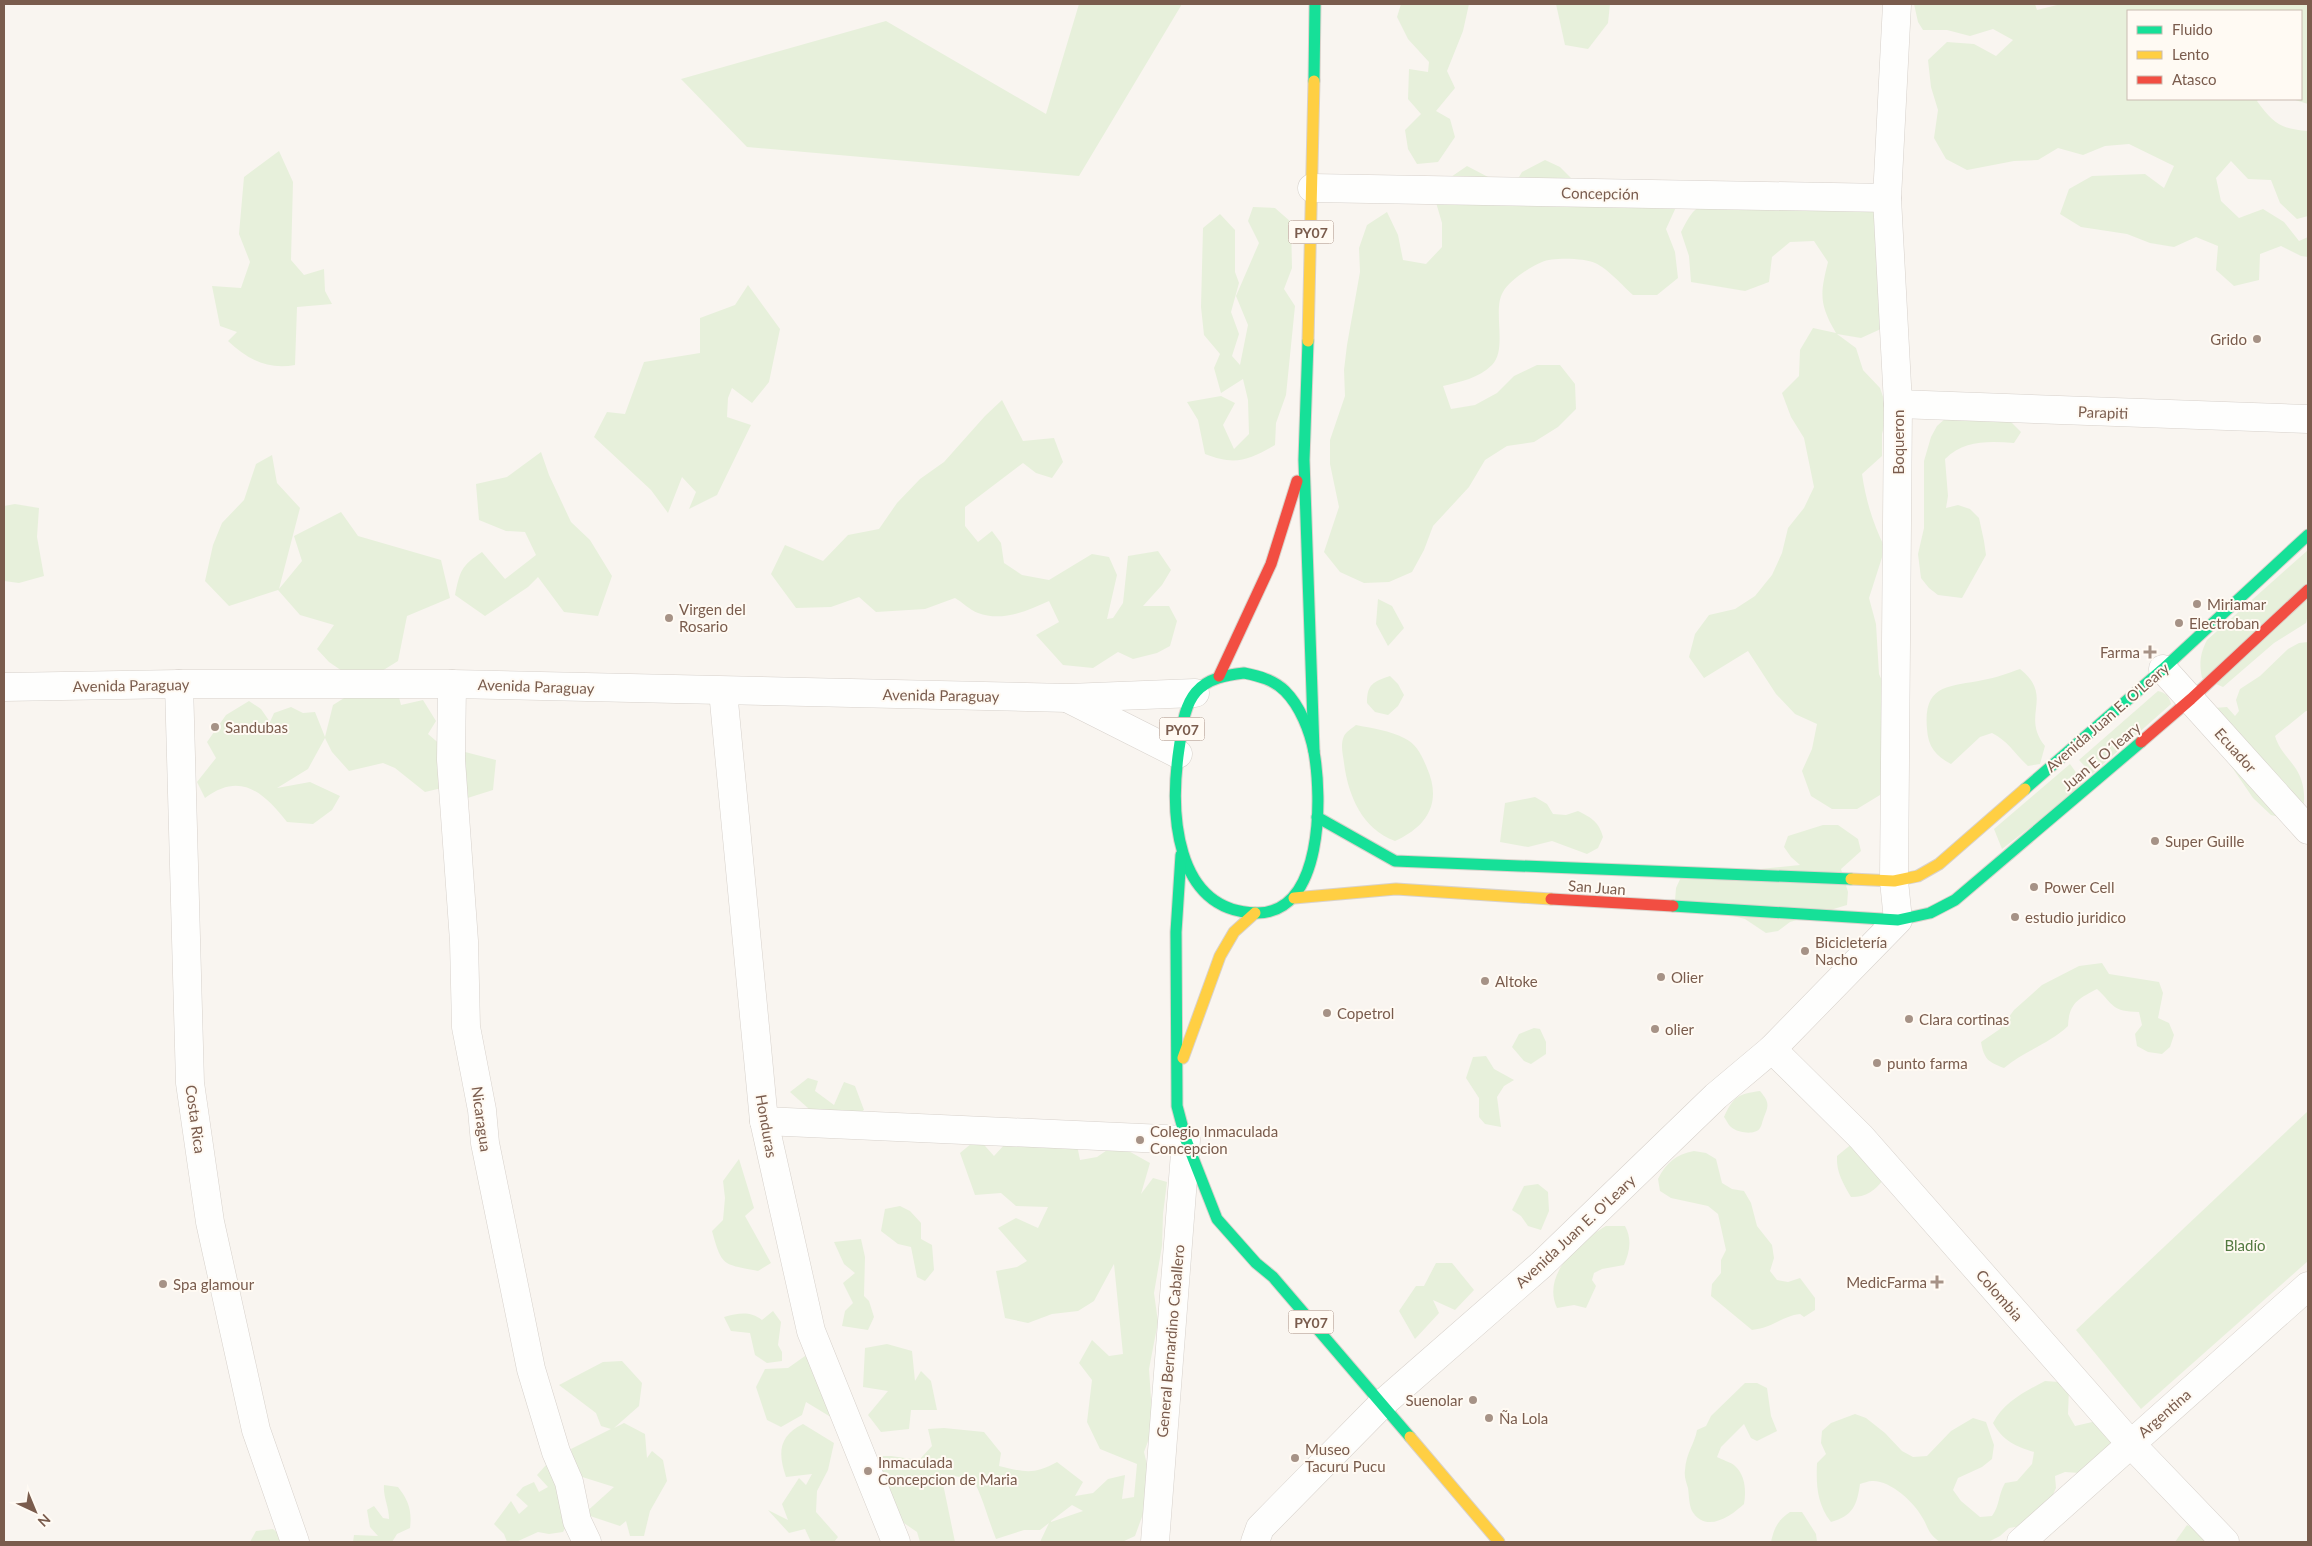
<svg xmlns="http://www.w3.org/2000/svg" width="2312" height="1546" viewBox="0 0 2312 1546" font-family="Lato,sans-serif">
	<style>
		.green { fill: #e7f0db; fill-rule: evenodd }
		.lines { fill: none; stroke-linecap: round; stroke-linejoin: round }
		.street-casing { stroke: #d7d1cb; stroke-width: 29 }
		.fast-casing { stroke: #d9d2cb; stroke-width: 13 }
		.slow-casing { stroke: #d9d2cb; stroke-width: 13 }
		.jam-casing { stroke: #d9d2cb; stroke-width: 13 }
		.street { stroke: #fefefd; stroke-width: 28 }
		.fast { stroke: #16e098; stroke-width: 11 }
		.slow { stroke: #ffcf43; stroke-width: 11 }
		.jam { stroke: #f24e42; stroke-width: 11 }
		.poi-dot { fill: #a69286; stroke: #fffaf3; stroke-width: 2 }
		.labels { text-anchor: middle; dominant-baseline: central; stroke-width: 4; stroke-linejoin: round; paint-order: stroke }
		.shield { fill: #fffaf3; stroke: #a28b7f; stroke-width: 1 }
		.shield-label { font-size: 14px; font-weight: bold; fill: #7a5c4d }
		.street-label { font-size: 15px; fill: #7a5c4d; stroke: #fffaf3 }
		.poi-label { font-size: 15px; fill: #7a5c4d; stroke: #fffaf3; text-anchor: start }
		.park-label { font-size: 15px; fill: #537a41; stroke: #fffaf3 }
	</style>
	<rect width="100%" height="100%" fill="#f9f5f0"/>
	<g class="green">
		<polygon points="1079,4 1182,4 1079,176 747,147 681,79 886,21 1046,114"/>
		<polygon points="1401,4 1469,4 1463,31 1447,71 1455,88 1436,111 1450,119 1455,137 1438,162 1417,164 1408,149 1405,130 1421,114 1408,99 1409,69 1428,72 1429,62 1408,39 1397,17"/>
		<polygon points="1556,4 1610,4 1608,23 1588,49 1565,45"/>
		<path d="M1914,4H2035L2037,10L2061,4H2308V104L2292,99H2301V11H2128V99H2259L2257,101C2273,123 2280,129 2308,131V216L2297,219L2280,203L2271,180L2248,179L2231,161L2216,178L2221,201L2239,218L2263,209L2284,222L2299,241L2308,237V257L2301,256L2281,246L2260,254L2259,280L2234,286L2216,270L2218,246L2196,237L2174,247L2150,243L2127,234L2081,227L2060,214L2069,189L2092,176L2145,174L2164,188L2174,166L2129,144L2105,146L2083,155L2058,148L2038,160L2014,161L1967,170L1946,159L1934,138L1938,110L1931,87L1928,60L1947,42L1974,44L1996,56L2013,40L1993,29L1970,36L1947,30H1923L1918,22Z"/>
		<path d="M279,151L293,182L291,260L304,275L324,269L325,291L332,304L297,307L295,365C267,370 247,359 228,341L237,332L220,326L212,286L241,288L250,262L239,234L244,177Z"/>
		<path d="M1545,160L1560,167L1577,184L1677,205L1666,229L1675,252L1678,278L1657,295H1633C1623,286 1607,268 1595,263C1585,258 1552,257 1542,262C1531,266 1509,281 1503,292C1492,310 1508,349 1492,365C1479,378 1460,382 1443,386L1451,409L1475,405L1497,393L1514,376L1537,365H1560L1575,384L1576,409L1558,427L1534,442L1507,446L1485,460L1469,487L1433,526L1424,550L1412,572L1389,582L1364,583L1340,572L1324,552L1339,507L1330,464V440L1345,396L1344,370L1347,345L1360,272L1359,248L1367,225L1387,212L1398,235L1403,260L1426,264L1442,247V223L1435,199L1448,179L1467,166L1490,178L1510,192L1522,172Z"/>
		<path d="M1813,182L1833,197L1880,214L1883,328L1861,338L1837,334L1856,348L1863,370L1880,388L1888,411L1882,434V456L1862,474C1866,501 1873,524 1885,548L1869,598L1876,624L1879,674L1890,699L1896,771L1880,795L1857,809H1832L1811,796L1802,771L1812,749L1817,724L1795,714L1776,694L1748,651L1704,678L1689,657L1695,634L1709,615L1735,609L1755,596L1772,575L1782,553L1788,528L1804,508L1814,487L1804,438L1791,417L1782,393L1799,376L1800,350L1813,328L1836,333C1819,304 1820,294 1828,262L1814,241L1790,242L1772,257L1769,282L1745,291L1691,282L1689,256L1681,232C1684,226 1688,218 1693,212C1711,192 1786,183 1813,182Z"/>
		<path d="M1253,207L1275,208L1291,222L1292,268L1284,289L1295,306L1286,395L1276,423L1275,445C1249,460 1235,466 1205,454L1198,420L1187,402L1221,396L1235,403L1223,425L1234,449L1249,434L1248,400L1243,379L1221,393L1214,368L1220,354L1204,335L1201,307L1203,228L1220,214L1235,230V272L1239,283L1231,312L1239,334L1232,356L1240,365L1248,325L1236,296L1259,243L1248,221Z"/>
		<polygon points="748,285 780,329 769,382 752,403 732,388 728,398 727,417 751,425 717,495 689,509 696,492 682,477 668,513 651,490 594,437 607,412 625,414 644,362 700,353 700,318 735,305"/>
		<path d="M1002,400L1023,441L1054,438L1063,462L1052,478L1036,473L1023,463L965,507V526L978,542L992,531L1001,543L1004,563L1022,575L1049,580L1092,554L1109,557L1117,575L1107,619L1113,618L1123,603L1128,556L1158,551L1171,570L1162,585L1143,606H1169L1177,621L1170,646L1157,653L1133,659L1118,652L1093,668L1063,665L1036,635L1059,622L1049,601C1027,611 1002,622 978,613C970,610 962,602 955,598L925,609L876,612L859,597L831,607L796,608L771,574L785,545L823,561L848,535L879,529L897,503L920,479L944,462L985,416Z"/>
		<path d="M1946,418L1999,419L2011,422L2021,432L2014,443C1989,441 1964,440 1945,459L1948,496L1946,508L1958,505L1970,509L1979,518L1984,541L1986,555L1962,598L1938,595L1929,588L1921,578L1918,554L1924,528V461L1931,437L1937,426Z"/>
		<path d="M541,452L549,475L571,522L590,540L612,576L598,616L564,612L538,577L528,587L485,616L455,595C460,571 461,566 482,552L505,579L536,555L525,532L506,531L479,520L476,484L507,477Z"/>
		<polygon points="272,455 277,483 300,508 279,589 302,561 294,536 341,512 358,536 441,560 450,598 407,616 398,661 361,684 329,662 317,649 334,625 300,615 278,590 229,606 205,581 213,545 222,523 244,500 256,464"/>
		<polygon points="15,504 39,508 37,537 44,576 19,583 4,581 4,506"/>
		<path d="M2308,550V614L2306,623L2274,643L2223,687L2202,678C2199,663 2200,654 2207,640Z"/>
		<polygon points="1378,599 1392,606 1404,628 1388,646 1376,624"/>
		<path d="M2308,642V711H2306L2275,736C2279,749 2286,755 2294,766C2306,782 2307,804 2299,822L2271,815L2253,798L2223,754L2214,708L2227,707L2235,716L2239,711L2236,700L2240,689L2260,676L2288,649L2299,643Z"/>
		<path d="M2020,669C2055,697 2020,715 2045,746L2040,764L2028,766C2015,754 2008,741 1992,733L1980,737L1951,764C1936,756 1928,747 1927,729C1923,684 1948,687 1983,680C1996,678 2008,673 2020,669Z"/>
		<path d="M1390,676L1398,684L1404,695L1398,706L1388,715L1375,712L1367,703C1367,684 1373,682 1390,676Z"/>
		<path d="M397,690L401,705L423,700L436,721L428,734L442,746L496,760L493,790L458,801L446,787L425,792L395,768L383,763L349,771L332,752L325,738L308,769L277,788L310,782L340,796L332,810L313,824L287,822C264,793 241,771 205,798L197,782L216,758L207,742L226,715L249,701L261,709L270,722L274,713L291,707L303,713L315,712L325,737L333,705L352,693Z"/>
		<path d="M2158,691C2166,693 2169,696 2171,704L2092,774L2079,760Z"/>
		<path d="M1356,725C1371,728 1391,731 1404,738C1417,744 1422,756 1427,768C1442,802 1428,826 1395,841C1362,829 1348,795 1344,763C1343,754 1340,745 1344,736C1346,732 1352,728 1356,725Z"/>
		<polygon points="2070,764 2085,785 2002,849 1994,829"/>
		<path d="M1535,797L1547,804L1553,814L1566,815L1578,811C1592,818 1599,822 1603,837L1598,848L1587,854L1552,841L1528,847L1500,842L1505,803Z"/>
		<polygon points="1823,825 1838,825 1858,839 1861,851 1841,869 1848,892 1847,905 1790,922 1778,931 1766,933 1745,919 1675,901 1676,888 1681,877 1800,865 1791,857 1784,847 1788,836"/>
		<path d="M2102,963L2109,974L2159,982L2163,993L2158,1018L2169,1023L2174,1035L2170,1047L2162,1054L2148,1052L2137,1046L2135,1034L2142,1025L2139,1012C2111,1011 2115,1006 2097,989C2078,999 2069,1003 2068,1026C2049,1044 2024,1051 2004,1068C1988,1062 1984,1059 1981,1042L2000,1029L2014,1010L2042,985L2079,966Z"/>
		<polygon points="1534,1028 1540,1029 1546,1042 1546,1054 1531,1064 1524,1061 1512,1047 1519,1034"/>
		<polygon points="1486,1056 1494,1069 1514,1080 1504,1086 1497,1097 1501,1127 1485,1124 1479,1117 1479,1098 1466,1078 1473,1057"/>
		<polygon points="808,1078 818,1081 815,1091 834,1105 844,1082 855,1086 864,1110 841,1125 817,1123 808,1108 790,1092"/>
		<path d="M1760,1091C1771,1104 1768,1106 1763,1120C1762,1122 1762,1125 1760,1128C1756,1135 1740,1133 1734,1129C1729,1127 1727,1121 1724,1117C1733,1097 1738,1094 1760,1091Z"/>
		<polygon points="2308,1111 2308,1261 2141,1409 2076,1330"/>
		<path d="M1075,1135L1080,1160L1097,1157L1116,1144L1150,1163L1141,1194L1153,1178L1167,1182L1163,1214L1162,1246L1154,1293L1158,1322L1149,1369L1153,1428L1144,1452L1156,1503L1143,1514L1135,1536L1122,1542H1040L1049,1523L1040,1530H1024L996,1539C988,1519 983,1498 973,1479L941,1474L955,1542H920L917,1532L898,1519L868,1471L879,1456H891L919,1460L932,1446L928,1429L944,1428L984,1432L1001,1453L999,1466C1024,1472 1034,1475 1057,1462L1083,1482L1075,1496L1093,1493L1108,1479L1125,1475L1122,1499L1134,1497L1137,1464L1100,1449L1087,1422L1092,1380L1079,1363L1092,1340L1109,1356L1123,1354L1114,1264L1094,1301L1078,1311L1052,1314L1028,1323L1005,1318L996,1271L1017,1267L1027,1261L998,1228L1016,1218L1038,1228L1048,1207L1016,1206L1001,1193L975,1195L960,1153L978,1138L994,1156L1004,1145L1051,1148ZM1072,1505L1083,1511L1051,1522V1521Z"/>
		<path d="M1853,1143L1884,1179C1874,1191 1867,1197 1851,1197C1843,1183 1836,1172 1837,1156Z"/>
		<path d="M1694,1151L1706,1153L1716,1159L1722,1183L1732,1189L1744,1191L1751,1203L1757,1226L1772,1245L1774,1258L1770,1271L1777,1280L1788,1282L1800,1278L1815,1298V1310L1804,1317L1800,1314C1782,1316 1773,1328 1752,1330L1711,1296L1712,1284L1721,1273V1260L1726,1250L1718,1214L1708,1206L1671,1198L1660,1191L1658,1179C1666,1163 1676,1154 1694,1151Z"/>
		<path d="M739,1159L754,1208L745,1216L771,1263L758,1271C723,1264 722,1267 712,1231L723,1220L725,1198L723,1181Z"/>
		<polygon points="1538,1184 1548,1192 1549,1211 1541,1230 1528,1226 1521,1216 1512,1210 1524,1186"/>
		<polygon points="900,1206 910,1211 921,1223 921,1239 932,1245 934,1270 925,1281 917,1277 911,1247 898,1244 881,1231 885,1209"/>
		<path d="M1606,1226H1625C1632,1239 1630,1251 1624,1265L1602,1269L1594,1273L1592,1280L1596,1286L1586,1308L1574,1305L1557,1308C1541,1274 1580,1241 1606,1226Z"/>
		<polygon points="861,1239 865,1257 864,1296 869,1301 874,1317 868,1330 842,1326 845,1311 853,1303 843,1283 855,1273 844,1264 834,1242"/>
		<polygon points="1436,1263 1452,1263 1474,1290 1455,1310 1433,1300 1439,1313 1415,1339 1399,1311 1416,1286 1424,1286"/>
		<path d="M773,1311L781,1322L778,1345L782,1352V1361L767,1363L755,1355L750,1333L731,1331L724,1317C739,1313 750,1311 762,1320Z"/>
		<polygon points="887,1344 912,1351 915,1381 921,1371 931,1381 937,1410 911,1410 909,1429 881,1432 868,1415 888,1391 863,1387 865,1348"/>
		<polygon points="805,1356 814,1361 834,1419 806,1402 802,1415 781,1427 767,1420 756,1387 765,1369 788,1368"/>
		<polygon points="622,1361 642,1383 639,1406 614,1428 624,1423 645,1434 647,1458 652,1451 663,1460 667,1481 650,1511 644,1536 630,1536 626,1521 620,1526 584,1514 614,1487 576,1475 571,1449 611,1429 601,1426 596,1413 559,1385 603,1362"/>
		<path d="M2045,1381L2059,1382L2069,1388L2068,1414L2075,1426L2101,1420L2116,1436L2111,1449L2079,1473L2065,1472L2055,1476L2056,1488L2051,1499L2022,1526L2009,1528L2000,1536L1988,1542H1940C1927,1533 1929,1528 1922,1517C1914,1502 1890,1480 1872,1481C1868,1481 1864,1483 1860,1484C1857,1505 1853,1516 1831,1522C1817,1504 1816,1485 1817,1463L1826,1454L1821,1443L1822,1431L1831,1423L1855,1414L1866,1418L1885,1433L1902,1451L1913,1457L1927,1456L1951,1431L1973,1418L1986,1422L1994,1445L1992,1459L1982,1467L1958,1478L1953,1490L1961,1501L1980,1517L1992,1516C2000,1505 1998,1495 2005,1483L2017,1481L2032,1464L2034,1452C2015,1446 2003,1441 1993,1423C2004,1402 2024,1392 2045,1381Z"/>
		<path d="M1745,1383H1757L1767,1388L1771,1416L1777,1431L1757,1441L1751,1438L1744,1424L1721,1447L1717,1457C1722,1460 1731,1462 1735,1466C1746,1476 1746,1492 1744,1504C1731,1516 1706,1534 1692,1511C1689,1505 1689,1495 1688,1488C1686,1482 1684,1476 1685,1470C1686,1453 1695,1443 1697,1430L1706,1426L1711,1416Z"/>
		<path d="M803,1424L834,1443L828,1470L817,1491L816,1512L838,1537L834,1542H811L805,1529L789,1533L768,1510L788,1520L782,1504L799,1478L806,1485L812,1474L786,1477C778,1454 778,1436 803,1424Z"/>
		<polygon points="563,1463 569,1521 563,1532 549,1534 538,1532 516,1542 507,1542 504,1534 494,1524 511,1501 519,1514 528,1506 516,1495 523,1487 534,1482 539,1492 548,1487 537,1475 546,1465"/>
		<path d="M384,1485L398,1487C409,1501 412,1511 410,1528L397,1534L392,1542H353L354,1535L378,1536L370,1527L367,1510L374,1506L383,1518L389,1519C389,1507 383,1497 384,1485Z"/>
		<path d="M1790,1512H1802L1816,1534L1817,1542H1771C1774,1528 1778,1520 1790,1512Z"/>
		<polygon points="2187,1525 2209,1535 2210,1542 2175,1542"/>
		<polygon points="273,1529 289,1542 250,1542 256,1531"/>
	</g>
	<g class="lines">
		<g class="street-casing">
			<g id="street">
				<polyline points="1312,188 1887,198"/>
				<polyline points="1898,404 2308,419"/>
				<polyline points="2163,669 2308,830"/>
				<polyline points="179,684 190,1083 210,1222 256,1430 295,1542"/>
				<polyline points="452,684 451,760 464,941 466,1027 482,1110 485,1143 531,1369 556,1452 569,1482 577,1521 587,1542"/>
				<polyline points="4,687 179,684 452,684 1068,698 1195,693"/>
				<polyline points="723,691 764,1121 811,1331 896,1542"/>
				<polyline points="1069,699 1178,754"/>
				<polyline points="1772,1049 1861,1137 2130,1443 2225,1542"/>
				<polyline points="764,1121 1186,1140 1155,1542"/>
				<polyline points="1255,1542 1260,1528 1382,1404 1541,1265 1716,1096 1772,1049 1898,920 1894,881 1898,404 1887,198 1897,4"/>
				<polyline points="2021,1542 2308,1286"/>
			</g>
		</g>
		<g class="fast-casing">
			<g id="fast">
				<polyline points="1314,81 1315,4"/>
				<polyline points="1308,341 1304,460 1314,751"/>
				<path d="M1244,673C1259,676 1274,680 1285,691C1300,706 1310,731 1314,752C1322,797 1324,914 1256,913C1173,911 1170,810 1179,749C1182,731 1183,707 1196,692C1208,678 1227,675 1244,673Z"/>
				<polyline points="2025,789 2163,669 2308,535"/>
				<polyline points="1317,817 1395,861 1851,879"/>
				<polyline points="1181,855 1176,932 1177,1106 1186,1140 1217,1219 1256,1263 1273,1277 1410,1437"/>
				<polyline points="1673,906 1898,920 1930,913 1955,900 2141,742"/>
			</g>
		</g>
		<g class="slow-casing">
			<g id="slow">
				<polyline points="1308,341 1314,81"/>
				<polyline points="1851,879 1894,881 1918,876 1939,864 2025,789"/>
				<polyline points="1294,898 1396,889 1551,899"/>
				<polyline points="1183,1058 1220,956 1234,932 1255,913"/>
				<polyline points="1410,1437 1499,1542"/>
			</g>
		</g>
		<g class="jam-casing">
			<g id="jam">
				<polyline points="1219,676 1271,564 1297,481"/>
				<polyline points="2141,742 2191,699 2308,590"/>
				<polyline points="1551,899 1673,906"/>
			</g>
		</g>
		<use href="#street" class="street"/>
		<use href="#fast" class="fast"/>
		<use href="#slow" class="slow"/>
		<use href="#jam" class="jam"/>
	</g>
	<g class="poi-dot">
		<circle cx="2257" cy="339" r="5"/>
		<circle cx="2197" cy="604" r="5"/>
		<circle cx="669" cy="618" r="5"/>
		<circle cx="2179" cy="623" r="5"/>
		<path d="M2147.5 644.5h5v5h5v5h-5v5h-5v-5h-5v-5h5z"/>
		<circle cx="215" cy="727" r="5"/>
		<circle cx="2155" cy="841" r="5"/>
		<circle cx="2034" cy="887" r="5"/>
		<circle cx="2015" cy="917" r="5"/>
		<circle cx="1805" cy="951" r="5"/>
		<circle cx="1661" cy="977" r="5"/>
		<circle cx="1485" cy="981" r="5"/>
		<circle cx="1327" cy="1013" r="5"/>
		<circle cx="1909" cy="1019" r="5"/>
		<circle cx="1655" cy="1029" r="5"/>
		<circle cx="1877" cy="1063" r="5"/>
		<circle cx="1140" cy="1140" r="5"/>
		<path d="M1934.5 1274.5h5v5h5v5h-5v5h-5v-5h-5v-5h5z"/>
		<circle cx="163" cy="1284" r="5"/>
		<circle cx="1473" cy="1400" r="5"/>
		<circle cx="1489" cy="1418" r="5"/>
		<circle cx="1295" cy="1458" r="5"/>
		<circle cx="868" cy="1471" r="5"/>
	</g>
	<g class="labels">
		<g class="shield">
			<rect x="1288.5" y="220.5" width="45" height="23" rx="4"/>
			<rect x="1159.5" y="717.5" width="45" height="23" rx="4"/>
			<rect x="1288.5" y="1310.5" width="45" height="23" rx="4"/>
		</g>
		<g class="shield-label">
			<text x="1311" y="232">PY07</text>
			<text x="1182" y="729">PY07</text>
			<text x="1311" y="1322">PY07</text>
		</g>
		<g class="street-label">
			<text transform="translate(1600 193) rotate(1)">Concepción</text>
			<text transform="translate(2103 412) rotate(2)">Parapiti</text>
			<text transform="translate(1898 442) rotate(-90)">Boqueron</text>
			<text transform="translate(131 685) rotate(-1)">Avenida Paraguay</text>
			<text transform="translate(536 686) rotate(2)">Avenida Paraguay</text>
			<text transform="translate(941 695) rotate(1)">Avenida Paraguay</text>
			<text transform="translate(2107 717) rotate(-41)">Avenida Juan E. O'Leary</text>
			<text transform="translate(2236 750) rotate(48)">Ecuador</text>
			<text transform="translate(2101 756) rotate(-40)">Juan E O´leary</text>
			<text transform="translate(1597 887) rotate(4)">San Juan</text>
			<text transform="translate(196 1119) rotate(82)">Costa Rica</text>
			<text transform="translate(482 1119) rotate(82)">Nicaragua</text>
			<text transform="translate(767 1126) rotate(80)">Honduras</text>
			<text transform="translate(1575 1231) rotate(-43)">Avenida Juan E. O'Leary</text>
			<text transform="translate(2000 1295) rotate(49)">Colombia</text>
			<text transform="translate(1170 1341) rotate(-85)">General Bernardino Caballero</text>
			<text transform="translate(2164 1413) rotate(-41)">Argentina</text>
		</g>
		<g class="poi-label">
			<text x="2247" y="339" text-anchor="end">Grido</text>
			<text x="2207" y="604">Miriamar</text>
			<text x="679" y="609">Virgen del<tspan x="679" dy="17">Rosario</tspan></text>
			<text x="2189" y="623">Electroban</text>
			<text x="2140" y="652" text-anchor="end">Farma</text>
			<text x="225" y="727">Sandubas</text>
			<text x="2165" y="841">Super Guille</text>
			<text x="2044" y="887">Power Cell</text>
			<text x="2025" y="917">estudio juridico</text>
			<text x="1815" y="942">Bicicletería<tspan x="1815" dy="17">Nacho</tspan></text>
			<text x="1671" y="977">Olier</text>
			<text x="1495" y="981">Altoke</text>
			<text x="1337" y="1013">Copetrol</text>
			<text x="1919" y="1019">Clara cortinas</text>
			<text x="1665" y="1029">olier</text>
			<text x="1887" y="1063">punto farma</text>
			<text x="1150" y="1131">Colegio Inmaculada<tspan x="1150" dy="17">Concepcion</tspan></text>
			<text x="1927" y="1282" text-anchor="end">MedicFarma</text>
			<text x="173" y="1284">Spa glamour</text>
			<text x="1463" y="1400" text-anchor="end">Suenolar</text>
			<text x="1499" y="1418">Ña Lola</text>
			<text x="1305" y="1449">Museo<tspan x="1305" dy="17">Tacuru Pucu</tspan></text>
			<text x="878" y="1462">Inmaculada<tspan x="878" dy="17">Concepcion de Maria</tspan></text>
		</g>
		<g class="park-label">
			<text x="2245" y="1245">Bladío</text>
		</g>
	</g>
	<rect width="2312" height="1546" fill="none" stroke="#7a5c4d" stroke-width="10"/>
	<rect x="2127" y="10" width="175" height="90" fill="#fffaf3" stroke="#cabbb1"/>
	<rect x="2137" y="26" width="25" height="8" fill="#16e098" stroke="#cabbb1"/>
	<text x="2172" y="35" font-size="15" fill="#7a5c4d">Fluido</text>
	<rect x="2137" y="51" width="25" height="8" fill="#ffcf43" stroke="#cabbb1"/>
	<text x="2172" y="60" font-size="15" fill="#7a5c4d">Lento</text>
	<rect x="2137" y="76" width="25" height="8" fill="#f24e42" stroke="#cabbb1"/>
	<text x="2172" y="85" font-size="15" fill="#7a5c4d">Atasco</text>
	<g transform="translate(35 1511) rotate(136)" stroke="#fffaf3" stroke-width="4" paint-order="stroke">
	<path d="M0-4L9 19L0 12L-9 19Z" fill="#7a5c4d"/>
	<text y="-8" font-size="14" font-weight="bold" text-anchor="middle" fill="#7a5c4d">N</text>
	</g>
</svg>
